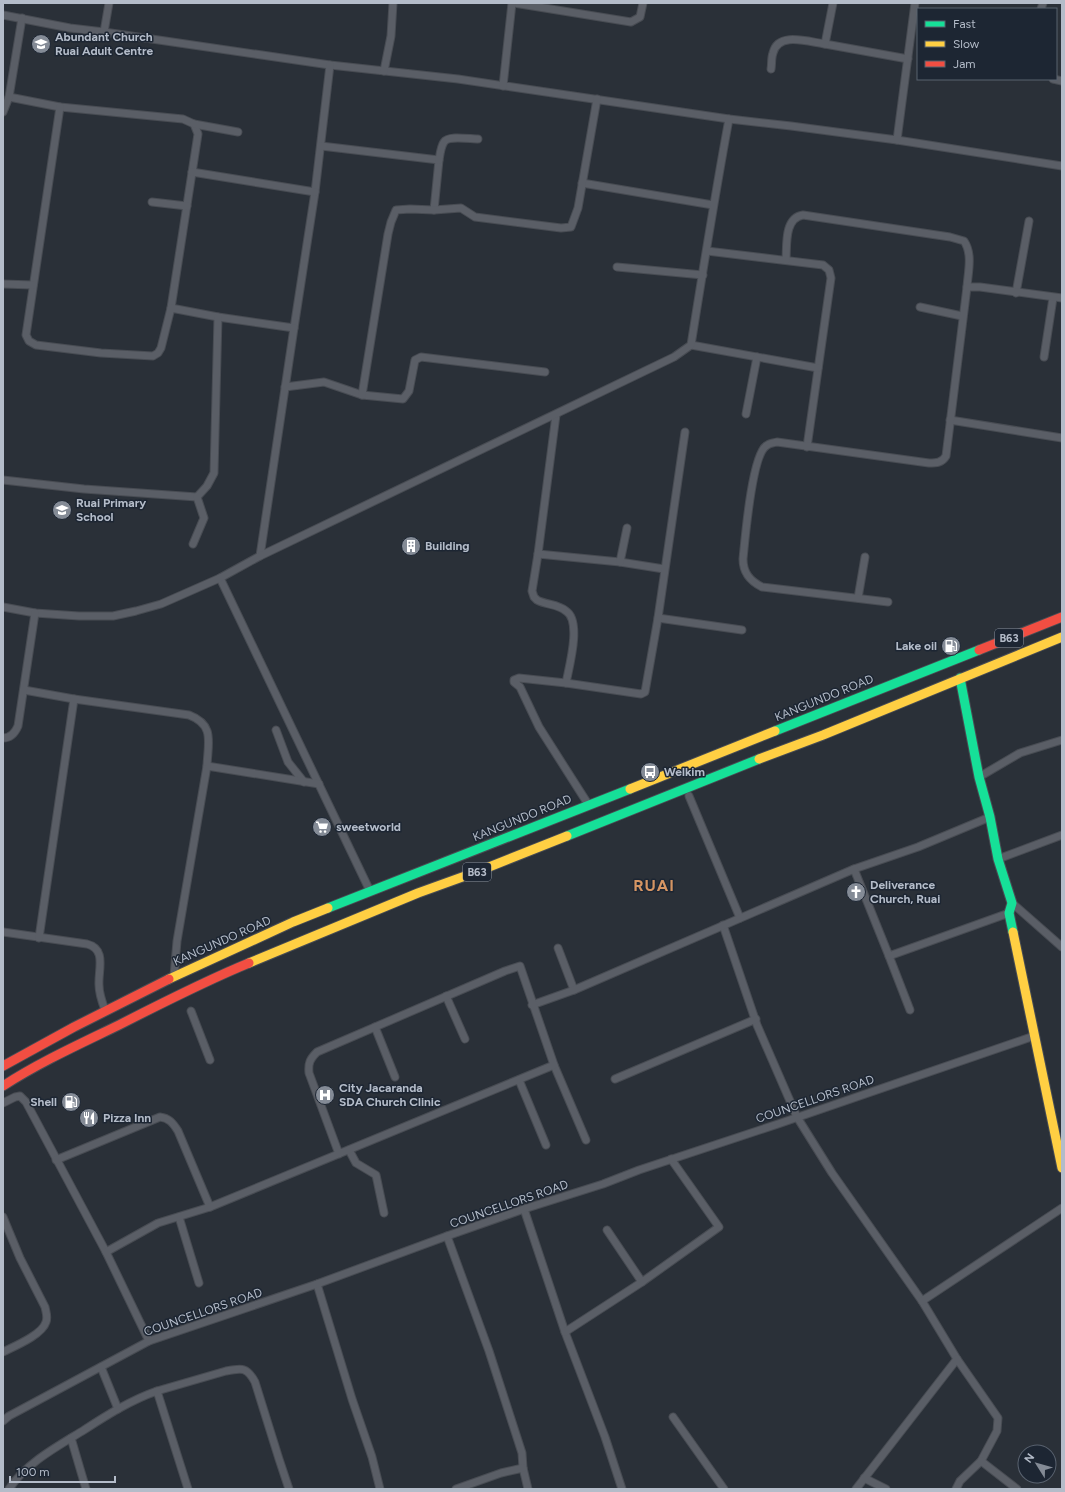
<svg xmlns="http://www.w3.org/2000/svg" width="1065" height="1492" viewBox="0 0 1065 1492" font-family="Figtree,sans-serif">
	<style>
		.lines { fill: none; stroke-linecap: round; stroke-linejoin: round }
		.street-casing { stroke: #484c53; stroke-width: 9 }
		.fast-casing { stroke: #484c53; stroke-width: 11 }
		.slow-casing { stroke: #484c53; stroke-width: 11 }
		.jam-casing { stroke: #484c53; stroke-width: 11 }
		.street { stroke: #5a5e66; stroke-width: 7 }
		.fast { stroke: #16e098; stroke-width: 9 }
		.slow { stroke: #ffcf43; stroke-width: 9 }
		.jam { stroke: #f24e42; stroke-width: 9 }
		.labels { text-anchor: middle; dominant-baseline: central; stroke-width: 3; stroke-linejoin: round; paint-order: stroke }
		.shield { fill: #1d2633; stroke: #878f9c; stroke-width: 1 }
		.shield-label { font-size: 11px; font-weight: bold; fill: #b4bcc9 }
		.poi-label { font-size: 12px; font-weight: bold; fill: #b4bcc9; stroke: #1d2633; text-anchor: start }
		.street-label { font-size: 12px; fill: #b4bcc9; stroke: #1d2633 }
		.district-label { font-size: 16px; font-weight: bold; letter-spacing: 1px; fill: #d59563; stroke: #1d2633 }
	</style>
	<rect width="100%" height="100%" fill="#2a3038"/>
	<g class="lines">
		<g class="street-casing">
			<g id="street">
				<polyline points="514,3 631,22 640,17 643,3"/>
				<polyline points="833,3 825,44 908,59"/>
				<polyline points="1041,9 1043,3"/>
				<polyline points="3,15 70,28 104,32 330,65 458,79 729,119 791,126 897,140 1062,166"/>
				<polyline points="104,32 109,3"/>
				<path d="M771,69C772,64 771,58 773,53C778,31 809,42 825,44"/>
				<polyline points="384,71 391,36 393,3"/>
				<polyline points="1053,79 1062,81"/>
				<polyline points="503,86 512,3"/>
				<polyline points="9,97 60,107 183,119 194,124 198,134 171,308"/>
				<polyline points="60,107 26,335 29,341 36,345 101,353 153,356 158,353 161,348 171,308 218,317 294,328 315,192 330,65"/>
				<polyline points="3,112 9,97 22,18"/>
				<polyline points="194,124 238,132"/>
				<polyline points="897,140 915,3"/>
				<polyline points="321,146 439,160 434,210"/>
				<path d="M439,160C440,154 441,146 444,142C448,135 470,139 478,139"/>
				<polyline points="192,172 315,192"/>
				<polyline points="582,183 713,205"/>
				<polyline points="152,202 187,206"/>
				<polyline points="707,251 823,265 829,270 831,278 807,447"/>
				<path d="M786,260C787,245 784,218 803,215L950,237L964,241C973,254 968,272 967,287"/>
				<polyline points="617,267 703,275"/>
				<polyline points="3,284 33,285"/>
				<polyline points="1016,293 1029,221"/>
				<polyline points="920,307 962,316"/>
				<polyline points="691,345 818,368"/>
				<polyline points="1044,357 1053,298"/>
				<polyline points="285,387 324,382 362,395 403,399 409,391 415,360 421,357 545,372"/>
				<polyline points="362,395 388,234 391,222 396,210 410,209 434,210 461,208 475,217 561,228 571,227 578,208 597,99"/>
				<polyline points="746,414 757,357"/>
				<path d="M556,415L538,554L532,591L534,597L537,600C546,605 558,604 566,611C582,621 569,667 566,683"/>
				<polyline points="950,420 1062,438"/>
				<polyline points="3,480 84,489 197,497"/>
				<polyline points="193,544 204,518 197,497 207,486 214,473 218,317"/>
				<polyline points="538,554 620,562 664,569"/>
				<polyline points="260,556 294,328"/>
				<polyline points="620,562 627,528"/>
				<polyline points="220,578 370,891"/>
				<polyline points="858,598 865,557"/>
				<path d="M888,602L762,587C750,581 743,573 743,559C745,539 752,456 766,446C769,443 773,443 777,442L929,463C936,463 942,463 946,456L967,287H980L1062,298"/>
				<path d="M3,607L35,613L79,616H113L136,611L161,604L220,578L260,556L674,357L691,345C703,270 715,194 729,119"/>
				<polyline points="658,618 742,630"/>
				<polyline points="24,690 74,699"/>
				<polyline points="276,730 288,762 304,782"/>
				<path d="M3,738C11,738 15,733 18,726L35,613"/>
				<polyline points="207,766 319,784"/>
				<polyline points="979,777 1020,753 1062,740"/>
				<polyline points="689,796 740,918"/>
				<polyline points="588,804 539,727 520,687 514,682 514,680 519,678 566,683 641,694 645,692 658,618 685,432"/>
				<polyline points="998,859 1062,835"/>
				<polyline points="854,869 918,847 990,817"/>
				<polyline points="1012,903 1062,947"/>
				<polyline points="723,925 757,1025 797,1117 832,1173 922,1301 957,1359 998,1418 997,1431 981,1461 960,1481 956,1489"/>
				<path d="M3,932L87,944C107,949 98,970 99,985C99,994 102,1002 105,1010"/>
				<path d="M39,938L74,699L189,715C215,725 208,742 207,766L177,941L174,976"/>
				<polyline points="558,948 574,990"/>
				<polyline points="889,956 910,1010"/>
				<polyline points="446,996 465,1039"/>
				<polyline points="532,1005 574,990 854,869 889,956 1009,913"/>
				<polyline points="191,1011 210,1060"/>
				<polyline points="375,1027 395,1077"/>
				<polyline points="554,1065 586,1140"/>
				<polyline points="615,1079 756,1019"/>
				<polyline points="519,1080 546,1145"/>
				<polyline points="3,1103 15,1097 20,1096 26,1102 106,1252"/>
				<polyline points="349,1150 356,1163 376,1175 384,1213"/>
				<path d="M56,1160L160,1117C169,1118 173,1123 178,1131L210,1207"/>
				<polyline points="524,1209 565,1332 605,1437 622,1489"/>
				<path d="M3,1217L20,1258L45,1307C46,1312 48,1317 46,1322C42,1335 15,1346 3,1352"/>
				<polyline points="179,1217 199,1283"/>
				<polyline points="607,1230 642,1282"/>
				<polyline points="447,1236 489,1351 522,1453 523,1468 528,1489"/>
				<polyline points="317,1284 352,1399 372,1457 380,1489"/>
				<polyline points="922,1301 1062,1208"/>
				<polyline points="565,1332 642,1282 719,1227 671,1159"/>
				<path d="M149,1341L106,1252L158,1223L210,1207L554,1065L520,966L505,971L317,1052C310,1059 308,1063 309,1073L339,1154"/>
				<polyline points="101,1367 118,1409"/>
				<path d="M157,1391L226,1371C242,1368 247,1367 255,1382L279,1459L289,1489"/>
				<polyline points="673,1417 724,1489"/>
				<polyline points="3,1421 9,1416 149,1341 317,1284 447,1236 524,1209 603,1184 639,1170 778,1124 1034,1036"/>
				<polyline points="71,1438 86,1489"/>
				<polyline points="981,1461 1017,1489"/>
				<polyline points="864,1478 886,1489"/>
				<path d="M9,1489C26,1463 58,1446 84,1430C107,1415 131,1400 157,1391L188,1489"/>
				<polyline points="456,1489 501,1473 523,1468"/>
				<polyline points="856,1489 957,1359"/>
			</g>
		</g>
		<g class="fast-casing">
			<g id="fast">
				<polyline points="960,678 979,777 990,817 998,859 1012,903 1009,913 1013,932"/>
				<polyline points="775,731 979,650"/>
				<polyline points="567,836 759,759"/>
				<polyline points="328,908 630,789"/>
			</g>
		</g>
		<g class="slow-casing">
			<g id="slow">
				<polyline points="759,759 823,735 1062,637"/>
				<polyline points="630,789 775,731"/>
				<polyline points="1013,932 1062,1168"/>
				<polyline points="249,963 418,893 479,871 567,836"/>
				<polyline points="169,979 293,922 328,908"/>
			</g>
		</g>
		<g class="jam-casing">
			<g id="jam">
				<polyline points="979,650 1062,617"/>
				<polyline points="3,1066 74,1027 169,979"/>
				<path d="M3,1086C40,1062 80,1044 119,1025C162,1003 205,981 249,963"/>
			</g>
		</g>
		<use href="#street" class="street"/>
		<use href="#fast" class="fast"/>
		<use href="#slow" class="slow"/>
		<use href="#jam" class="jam"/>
	</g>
	<defs>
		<g id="school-disc" transform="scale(1)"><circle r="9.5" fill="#848b96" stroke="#1d2633"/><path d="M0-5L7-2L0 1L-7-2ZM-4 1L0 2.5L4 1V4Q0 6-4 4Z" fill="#fff"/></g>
		<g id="building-disc" transform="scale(1)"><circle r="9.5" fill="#848b96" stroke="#1d2633"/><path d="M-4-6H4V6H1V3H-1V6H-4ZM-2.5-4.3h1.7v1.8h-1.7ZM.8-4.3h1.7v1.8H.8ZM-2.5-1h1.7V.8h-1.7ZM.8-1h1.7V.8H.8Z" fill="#fff"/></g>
		<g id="fuel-disc" transform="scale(1)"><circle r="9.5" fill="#848b96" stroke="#1d2633"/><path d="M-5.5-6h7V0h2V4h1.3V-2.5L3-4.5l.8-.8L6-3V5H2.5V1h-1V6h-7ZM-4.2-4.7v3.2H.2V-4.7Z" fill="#fff"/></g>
		<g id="bus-disc" transform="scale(1)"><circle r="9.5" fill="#848b96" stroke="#1d2633"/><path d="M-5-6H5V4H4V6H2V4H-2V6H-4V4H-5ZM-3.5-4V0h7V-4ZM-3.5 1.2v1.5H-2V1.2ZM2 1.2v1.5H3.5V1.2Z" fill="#fff"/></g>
		<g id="supermarket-disc" transform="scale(1)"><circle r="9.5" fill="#848b96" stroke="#1d2633"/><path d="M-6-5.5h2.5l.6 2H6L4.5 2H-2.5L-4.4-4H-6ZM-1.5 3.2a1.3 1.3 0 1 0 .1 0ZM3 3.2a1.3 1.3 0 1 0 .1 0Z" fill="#fff"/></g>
		<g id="church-disc" transform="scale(1)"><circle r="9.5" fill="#848b96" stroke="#1d2633"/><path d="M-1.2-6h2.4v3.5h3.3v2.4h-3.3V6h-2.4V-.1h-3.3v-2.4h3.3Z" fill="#fff"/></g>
		<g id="hospital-disc" transform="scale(1)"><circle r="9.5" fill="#848b96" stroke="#1d2633"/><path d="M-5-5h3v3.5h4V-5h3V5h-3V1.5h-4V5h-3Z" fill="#fff"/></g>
		<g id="restaurant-disc" transform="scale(1)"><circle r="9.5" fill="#848b96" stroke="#1d2633"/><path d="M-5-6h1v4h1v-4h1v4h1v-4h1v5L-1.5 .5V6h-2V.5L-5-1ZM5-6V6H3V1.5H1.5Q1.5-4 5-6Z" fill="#fff"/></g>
	</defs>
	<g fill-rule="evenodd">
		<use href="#school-disc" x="41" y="44"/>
		<use href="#school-disc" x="62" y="510"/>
		<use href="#building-disc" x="411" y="546"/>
		<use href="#fuel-disc" x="951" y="646"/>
		<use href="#bus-disc" x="650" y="772"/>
		<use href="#supermarket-disc" x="322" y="827"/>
		<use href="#church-disc" x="856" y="892"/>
		<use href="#hospital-disc" x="325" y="1095"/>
		<use href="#fuel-disc" x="71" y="1102"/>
		<use href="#restaurant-disc" x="89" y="1118"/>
	</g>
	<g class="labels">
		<g class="shield">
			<rect x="995" y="629" width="28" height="18" rx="3"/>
			<rect x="463" y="863" width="28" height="18" rx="3"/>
		</g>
		<g class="shield-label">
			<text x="1009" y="638">B63</text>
			<text x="477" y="872">B63</text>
		</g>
		<g class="poi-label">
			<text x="55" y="37">Abundant Church<tspan x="55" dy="14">Ruai Adult Centre</tspan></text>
			<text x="76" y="503">Ruai Primary<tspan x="76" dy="14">School</tspan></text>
			<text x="425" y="546">Building</text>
			<text x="937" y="646" text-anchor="end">Lake oil</text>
			<text x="664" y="772">Welkim</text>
			<text x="336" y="827">sweetworld</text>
			<text x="870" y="885">Deliverance<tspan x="870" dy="14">Church, Ruai</tspan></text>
			<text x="339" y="1088">City Jacaranda<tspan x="339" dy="14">SDA Church Clinic</tspan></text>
			<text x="57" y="1102" text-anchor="end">Shell</text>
			<text x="103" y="1118">Pizza Inn</text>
		</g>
		<g class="street-label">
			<text transform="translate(824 698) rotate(-22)">KANGUNDO ROAD</text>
			<text transform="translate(522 818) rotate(-22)">KANGUNDO ROAD</text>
			<text transform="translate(222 941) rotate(-24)">KANGUNDO ROAD</text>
			<text transform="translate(815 1099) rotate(-19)">COUNCELLORS ROAD</text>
			<text transform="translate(509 1204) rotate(-19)">COUNCELLORS ROAD</text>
			<text transform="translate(203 1312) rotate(-19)">COUNCELLORS ROAD</text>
		</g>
		<g class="district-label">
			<text x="654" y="885">RUAI</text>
		</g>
	</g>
	<rect width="1065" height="1492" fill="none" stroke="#b4bcc9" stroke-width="8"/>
	<rect x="917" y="8" width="140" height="72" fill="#1d2633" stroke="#59626f"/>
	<rect x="925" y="21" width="20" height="6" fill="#16e098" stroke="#59626f"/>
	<text x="953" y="28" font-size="12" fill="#b4bcc9">Fast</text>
	<rect x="925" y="41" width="20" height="6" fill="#ffcf43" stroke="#59626f"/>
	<text x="953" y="48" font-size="12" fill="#b4bcc9">Slow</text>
	<rect x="925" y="61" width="20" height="6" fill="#f24e42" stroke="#59626f"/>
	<text x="953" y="68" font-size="12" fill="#b4bcc9">Jam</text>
	<g transform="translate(1037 1464) rotate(307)"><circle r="19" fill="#1d2633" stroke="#59626f"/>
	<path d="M0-3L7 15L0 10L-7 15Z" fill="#848b96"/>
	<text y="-6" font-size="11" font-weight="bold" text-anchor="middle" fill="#b4bcc9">N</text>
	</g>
	<path d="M10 1476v6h105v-6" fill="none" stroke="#b4bcc9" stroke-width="2"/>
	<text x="16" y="1476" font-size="12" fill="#b4bcc9" stroke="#1d2633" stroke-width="3" paint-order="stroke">100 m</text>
</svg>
